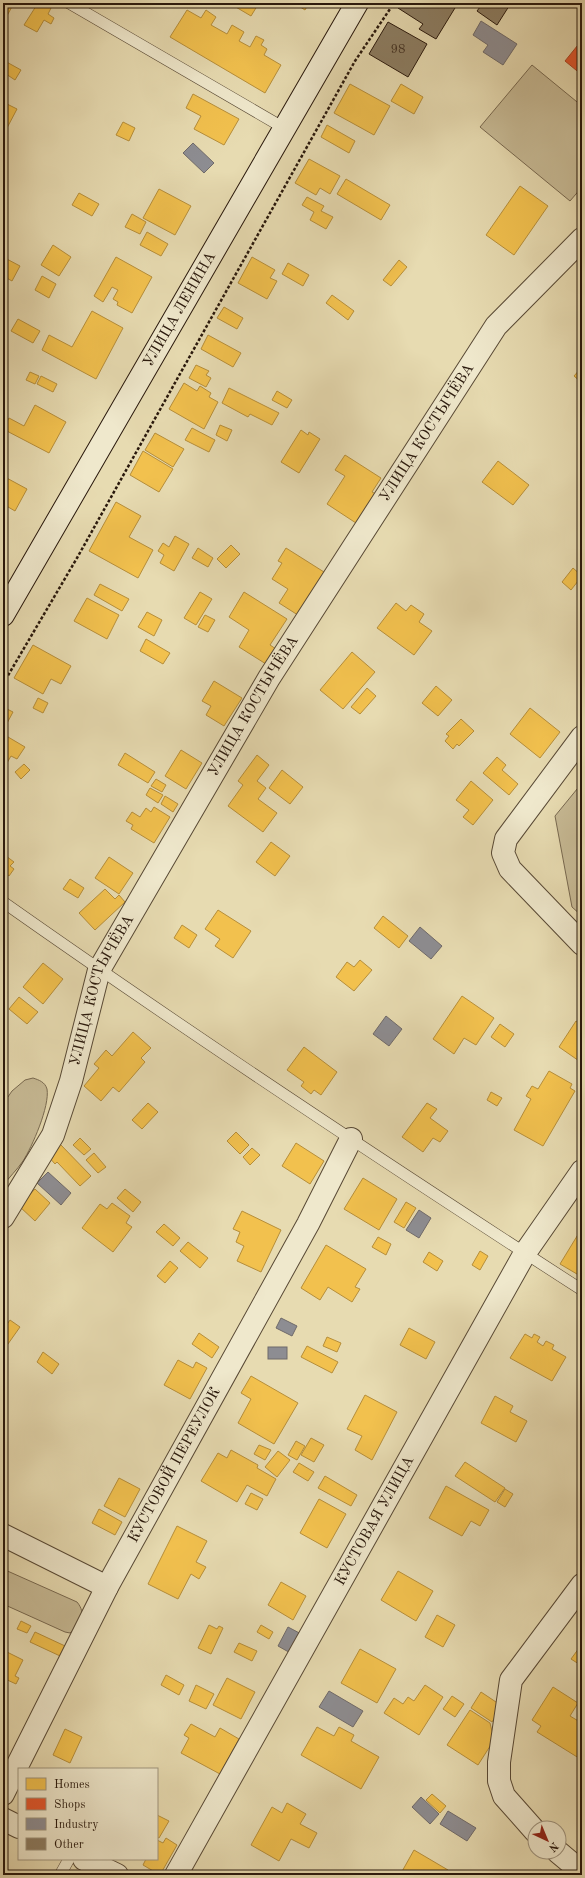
<svg xmlns="http://www.w3.org/2000/svg" width="585" height="1878" viewBox="0 0 585 1878" font-family="'Old Standard TT',serif">
	<style>
		.green { fill: #c7ba95; stroke: #786950 }
		.homes { fill: #f2c14e; stroke: #b68e3a }
		.shops { fill: #e4572e; stroke: #ac4424 }
		.industry { fill: #8d8d92; stroke: #6f6a6a }
		.building { fill: #8c7d62; stroke: #29180c }
		.lines { fill: none; stroke-linecap: round; stroke-linejoin: round }
		.service-casing { stroke: #584935; stroke-width: 12 }
		.minor-casing { stroke: #584935; stroke-width: 24 }
		.secondary-casing { stroke: #29180c; stroke-width: 24 }
		.path { stroke: #29180c; stroke-width: 2.5; stroke-dasharray: 3 2; stroke-linecap: butt }
		.service { stroke: #efe8cc; stroke-width: 11 }
		.minor { stroke: #efe8cc; stroke-width: 22 }
		.secondary { stroke: #efe8cc; stroke-width: 22 }
		.labels { text-anchor: middle; dominant-baseline: central; stroke-width: 4; stroke-linejoin: round; paint-order: stroke }
		.number-label { font-size: 13px; fill: #423122 }
		.street-label { font-size: 15px; fill: #29180c; stroke: #efe8cc }
	</style>
	<rect width="100%" height="100%" fill="#e7dbb1"/>
	<filter id="stains"><feTurbulence type="fractalNoise" baseFrequency=".005" numOctaves="4"/><feColorMatrix values="0 0 0 0 .2 0 0 0 0 .09 0 0 0 0 .02 0 0 0 .5 -.17"/></filter>
	<radialGradient id="worn" r=".72"><stop offset=".6" stop-color="#630" stop-opacity="0"/><stop offset="1" stop-color="#630" stop-opacity=".3"/></radialGradient>
	<g class="green">
		<polygon points="532,65 582,106 582,187 570,201 480,127"/>
		<polygon points="582,783 582,916 572,907 555,816"/>
		<path d="M33,1078C39,1080 45,1082 47,1089C50,1106 32,1147 23,1161C17,1170 9,1177 3,1186V1104L12,1091L25,1080Z"/>
		<path d="M3,1569L77,1602C87,1614 80,1623 70,1633L65,1632L3,1604Z"/>
	</g>
	<g class="homes">
		<polygon points="3,3 14,3 3,23"/>
		<polygon points="38,3 42,3 51,8 48,14 54,18 51,24 44,20 37,32 24,25"/>
		<polygon points="229,3 259,3 251,16"/>
		<polygon points="294,3 309,3 305,10"/>
		<polygon points="187,10 201,18 206,10 216,17 211,25 227,34 232,25 244,32 239,41 250,47 256,36 264,40 261,45 267,49 264,55 281,65 265,93 170,37"/>
		<polygon points="3,60 21,70 15,80 3,72"/>
		<polygon points="350,84 390,106 374,135 334,113"/>
		<polygon points="401,84 423,97 414,114 391,101"/>
		<polygon points="193,94 239,119 224,145 194,129 201,116 186,108"/>
		<polygon points="5,103 17,109 7,128 3,126 3,106"/>
		<polygon points="123,122 135,128 129,141 116,135"/>
		<polygon points="327,125 355,141 349,153 321,137"/>
		<polygon points="309,159 340,176 330,194 320,188 316,195 295,183"/>
		<polygon points="346,179 390,205 381,220 337,194"/>
		<polygon points="520,186 548,206 514,255 486,235"/>
		<polygon points="159,189 191,206 175,235 143,218"/>
		<polygon points="79,193 99,204 92,216 72,205"/>
		<polygon points="307,197 324,206 321,211 333,217 326,229 310,220 314,212 302,205"/>
		<polygon points="132,214 146,222 140,234 125,227"/>
		<polygon points="147,232 168,244 161,256 140,245"/>
		<polygon points="53,245 71,257 59,276 41,265"/>
		<polygon points="3,257 20,266 12,281 3,276"/>
		<polygon points="116,257 152,277 132,313 117,305 118,302 113,299 118,290 112,287 103,302 94,296"/>
		<polygon points="252,257 275,270 270,278 277,281 267,299 238,283"/>
		<polygon points="399,260 407,267 391,286 383,280"/>
		<polygon points="288,263 309,275 303,286 282,274"/>
		<polygon points="42,276 56,284 49,298 35,290"/>
		<polygon points="332,295 354,311 348,320 326,303"/>
		<polygon points="224,307 243,318 237,329 217,318"/>
		<polygon points="92,311 123,328 96,379 42,350 49,335 72,347"/>
		<polygon points="18,319 40,331 33,343 11,331"/>
		<polygon points="208,335 241,353 233,367 201,349"/>
		<polygon points="196,365 209,371 206,375 211,378 206,387 189,378"/>
		<polygon points="582,367 582,383 574,376"/>
		<polygon points="30,372 39,376 35,384 26,380"/>
		<polygon points="41,376 57,384 53,392 37,384"/>
		<polygon points="184,383 197,391 200,386 211,393 209,397 218,402 204,429 169,409"/>
		<polygon points="229,388 279,413 272,425 250,414 248,417 222,403"/>
		<polygon points="277,391 292,400 287,408 272,400"/>
		<polygon points="35,405 66,422 49,453 3,429 9,418 24,426"/>
		<polygon points="220,425 232,430 227,441 216,435"/>
		<polygon points="192,428 215,440 209,452 185,440"/>
		<polygon points="301,430 308,435 309,432 320,439 299,473 281,462"/>
		<polygon points="155,433 184,449 173,467 145,450"/>
		<polygon points="143,451 173,469 159,492 130,475"/>
		<polygon points="345,455 381,478 372,492 378,495 359,525 327,504 345,476 335,470"/>
		<polygon points="498,461 529,485 513,505 482,482"/>
		<polygon points="3,476 27,489 15,511 3,504"/>
		<polygon points="116,502 141,516 129,537 153,550 138,578 89,551"/>
		<polygon points="175,536 189,544 174,571 160,563 164,555 158,551 163,543 169,547"/>
		<polygon points="231,545 240,554 226,568 217,559"/>
		<polygon points="198,548 213,558 208,567 192,558"/>
		<polygon points="286,548 324,572 312,592 301,617 279,603 288,589 272,579 282,563 278,561"/>
		<polygon points="573,568 582,576 571,590 562,582"/>
		<polygon points="100,584 129,599 122,611 94,595"/>
		<polygon points="200,592 212,599 196,625 184,618"/>
		<polygon points="244,592 287,619 270,645 276,649 266,664 239,647 249,630 229,617"/>
		<polygon points="87,598 119,615 107,639 74,621"/>
		<polygon points="396,603 406,611 411,605 424,614 419,622 432,631 414,655 377,628"/>
		<polygon points="147,612 162,620 154,636 138,627"/>
		<polygon points="205,615 215,620 208,632 198,627"/>
		<polygon points="146,639 170,653 163,664 140,651"/>
		<polygon points="33,645 71,666 61,684 51,679 43,694 14,678"/>
		<polygon points="352,652 375,672 343,709 320,690"/>
		<polygon points="214,681 242,698 224,726 206,715 211,706 202,701"/>
		<polygon points="436,686 452,700 438,716 422,703"/>
		<polygon points="367,688 376,696 360,714 351,707"/>
		<polygon points="38,698 48,703 43,713 33,708"/>
		<polygon points="3,707 13,712 5,727 3,726"/>
		<polygon points="530,708 560,732 540,758 510,734"/>
		<polygon points="461,719 474,731 459,746 457,744 453,749 445,741 449,736 446,734"/>
		<polygon points="3,734 25,747 17,759 11,756 3,770"/>
		<polygon points="181,750 202,763 186,789 165,776"/>
		<polygon points="125,753 155,772 148,783 118,765"/>
		<polygon points="257,755 269,765 257,781 266,788 258,799 277,813 263,832 228,806 243,785 238,781"/>
		<polygon points="497,757 506,765 502,770 518,784 509,795 483,773"/>
		<polygon points="24,764 30,770 21,779 15,772"/>
		<polygon points="282,770 303,787 290,804 269,788"/>
		<polygon points="156,779 166,785 162,792 151,786"/>
		<polygon points="471,781 493,800 473,825 463,817 469,810 456,800"/>
		<polygon points="150,788 163,795 158,803 146,795"/>
		<polygon points="165,796 178,804 173,812 161,804"/>
		<polygon points="154,807 170,817 154,843 131,829 133,825 126,821 132,812 140,817 146,808 151,812"/>
		<polygon points="271,842 290,856 275,876 256,862"/>
		<polygon points="6,856 14,862 10,866 14,869 9,876 3,871 3,861"/>
		<polygon points="109,857 133,873 119,894 95,878"/>
		<polygon points="70,879 84,888 78,898 63,889"/>
		<polygon points="105,889 115,899 119,895 125,902 95,930 79,913"/>
		<polygon points="218,910 251,931 233,958 215,946 220,939 205,929"/>
		<polygon points="383,916 408,936 399,948 374,928"/>
		<polygon points="182,925 197,935 189,948 174,938"/>
		<polygon points="360,960 372,970 354,991 336,977 347,962 354,967"/>
		<polygon points="43,963 63,979 43,1004 23,987"/>
		<polygon points="462,996 494,1018 476,1045 464,1038 454,1054 433,1039"/>
		<polygon points="19,997 38,1012 27,1024 9,1009"/>
		<polygon points="576,1021 582,1025 582,1063 559,1047"/>
		<polygon points="500,1024 514,1034 505,1047 491,1037"/>
		<polygon points="133,1032 151,1048 141,1058 145,1062 119,1092 113,1087 101,1101 84,1086 99,1068 94,1064 106,1050 112,1056"/>
		<polygon points="304,1047 337,1072 321,1095 314,1090 311,1094 301,1086 304,1082 287,1070"/>
		<polygon points="549,1071 572,1084 570,1088 575,1091 543,1146 514,1130 531,1099 526,1096 532,1086 538,1089"/>
		<polygon points="491,1092 502,1098 497,1106 487,1100"/>
		<polygon points="148,1103 158,1112 142,1129 132,1120"/>
		<polygon points="427,1103 437,1109 430,1118 448,1131 440,1142 433,1138 423,1152 402,1137"/>
		<polygon points="236,1132 249,1145 240,1154 227,1141"/>
		<polygon points="80,1138 91,1149 84,1155 73,1145"/>
		<polygon points="296,1143 324,1161 310,1184 282,1166"/>
		<polygon points="60,1144 91,1176 80,1186 57,1162 55,1164 48,1156"/>
		<polygon points="252,1148 260,1155 250,1165 243,1157"/>
		<polygon points="94,1153 106,1167 98,1173 86,1160"/>
		<polygon points="363,1178 397,1199 379,1230 344,1209"/>
		<polygon points="35,1189 50,1203 35,1221 19,1206"/>
		<polygon points="125,1189 141,1202 133,1212 117,1198"/>
		<polygon points="406,1202 416,1208 404,1228 394,1222"/>
		<polygon points="112,1203 130,1216 126,1223 132,1227 113,1252 82,1228 100,1204 107,1209"/>
		<polygon points="242,1211 281,1230 261,1272 237,1261 244,1246 236,1242 240,1232 233,1229"/>
		<polygon points="164,1224 180,1238 173,1246 156,1232"/>
		<polygon points="582,1228 582,1277 560,1264"/>
		<polygon points="378,1237 391,1244 386,1255 372,1247"/>
		<polygon points="188,1242 208,1258 200,1268 180,1251"/>
		<polygon points="326,1245 366,1269 355,1287 360,1289 352,1302 328,1287 320,1300 301,1288"/>
		<polygon points="480,1251 488,1256 480,1270 472,1265"/>
		<polygon points="429,1252 443,1261 437,1271 423,1262"/>
		<polygon points="170,1261 178,1268 165,1283 157,1276"/>
		<polygon points="10,1320 20,1327 3,1351 3,1330"/>
		<polygon points="409,1328 435,1342 426,1359 400,1345"/>
		<polygon points="199,1333 219,1347 212,1358 192,1344"/>
		<polygon points="525,1334 532,1338 534,1334 540,1337 537,1342 543,1346 546,1341 554,1345 552,1349 566,1357 552,1381 510,1358"/>
		<polygon points="327,1337 341,1343 337,1352 323,1346"/>
		<polygon points="307,1346 338,1362 332,1373 301,1357"/>
		<polygon points="43,1352 59,1364 52,1374 37,1362"/>
		<polygon points="178,1360 193,1368 196,1362 207,1368 190,1399 164,1385"/>
		<polygon points="251,1376 298,1403 274,1444 238,1423 251,1399 241,1393"/>
		<polygon points="365,1395 397,1412 372,1460 355,1450 362,1436 347,1429"/>
		<polygon points="495,1396 513,1406 510,1412 527,1421 516,1442 481,1423"/>
		<polygon points="311,1438 324,1445 314,1462 301,1455"/>
		<polygon points="296,1441 305,1446 297,1460 288,1455"/>
		<polygon points="259,1445 271,1450 265,1460 254,1454"/>
		<polygon points="231,1450 258,1465 257,1468 276,1479 267,1496 247,1485 237,1502 201,1481 218,1453 227,1458"/>
		<polygon points="278,1451 290,1460 277,1477 265,1467"/>
		<polygon points="465,1462 505,1488 495,1502 455,1476"/>
		<polygon points="299,1463 314,1472 308,1481 293,1472"/>
		<polygon points="325,1476 357,1495 351,1506 318,1488"/>
		<polygon points="119,1478 140,1489 125,1517 104,1506"/>
		<polygon points="446,1486 489,1510 480,1526 471,1521 462,1536 429,1518"/>
		<polygon points="505,1489 513,1494 505,1507 497,1502"/>
		<polygon points="251,1493 263,1499 257,1510 245,1504"/>
		<polygon points="319,1499 346,1514 327,1548 300,1533"/>
		<polygon points="99,1509 122,1522 115,1535 92,1523"/>
		<polygon points="177,1526 207,1541 196,1562 206,1567 199,1579 191,1574 178,1599 148,1584"/>
		<polygon points="398,1571 433,1591 416,1621 381,1600"/>
		<polygon points="281,1582 306,1596 293,1620 268,1605"/>
		<polygon points="437,1615 455,1625 443,1647 425,1637"/>
		<polygon points="21,1621 31,1626 27,1633 17,1629"/>
		<polygon points="209,1625 217,1629 219,1626 223,1628 211,1654 198,1648"/>
		<polygon points="261,1625 273,1632 269,1639 257,1632"/>
		<polygon points="35,1632 78,1652 73,1662 30,1642"/>
		<polygon points="239,1643 257,1651 252,1661 234,1652"/>
		<polygon points="582,1644 582,1666 571,1659"/>
		<polygon points="360,1649 396,1669 377,1703 341,1683"/>
		<polygon points="3,1650 23,1660 15,1676 19,1678 16,1684 3,1678"/>
		<polygon points="166,1675 184,1685 179,1695 161,1685"/>
		<polygon points="227,1678 255,1692 241,1719 213,1705"/>
		<polygon points="196,1685 214,1694 206,1709 189,1701"/>
		<polygon points="425,1685 443,1697 419,1735 384,1713 394,1698 403,1704 408,1697 414,1701"/>
		<polygon points="553,1687 578,1703 570,1716 580,1722 582,1720 582,1760 537,1732 541,1726 532,1720"/>
		<polygon points="481,1692 502,1706 492,1722 471,1708"/>
		<polygon points="452,1696 464,1704 455,1717 443,1709"/>
		<polygon points="470,1710 490,1723 494,1740 478,1765 447,1745"/>
		<polygon points="191,1724 215,1737 220,1728 239,1739 220,1774 181,1753 189,1738 184,1735"/>
		<polygon points="317,1727 334,1736 339,1727 354,1735 351,1741 379,1757 361,1789 301,1755"/>
		<polygon points="65,1729 82,1737 70,1763 53,1755"/>
		<polygon points="432,1794 446,1806 440,1813 426,1800"/>
		<polygon points="287,1803 306,1814 300,1824 317,1833 309,1848 291,1839 279,1861 251,1845 272,1807 282,1813"/>
		<polygon points="157,1815 169,1821 159,1838 157,1837"/>
		<polygon points="166,1838 177,1845 160,1875 143,1865 146,1859 157,1859 157,1840 163,1843"/>
		<polygon points="414,1850 448,1870 445,1875 400,1875"/>
	</g>
	<polygon class="shops" points="582,40 582,75 565,61"/>
	<g class="industry">
		<polygon points="481,21 517,44 503,65 483,52 488,45 473,35"/>
		<polygon points="193,143 214,163 204,173 183,153"/>
		<polygon points="420,927 442,946 431,959 409,941"/>
		<polygon points="386,1016 402,1029 389,1046 373,1034"/>
		<polygon points="48,1172 71,1193 61,1205 37,1183"/>
		<polygon points="419,1210 431,1218 419,1238 406,1230"/>
		<polygon points="281,1318 297,1326 292,1336 276,1328"/>
		<rect x="268" y="1347" width="19" height="12"/>
		<polygon points="288,1627 305,1636 294,1655 278,1646"/>
		<polygon points="329,1691 363,1711 353,1727 319,1707"/>
		<polygon points="421,1797 439,1814 430,1824 412,1807"/>
		<polygon points="448,1811 476,1828 467,1841 440,1824"/>
	</g>
	<g class="building">
		<polygon points="401,3 458,3 436,39 419,29 423,24 398,8"/>
		<polygon points="483,3 511,3 497,25 477,11"/>
		<polygon points="388,22 427,44 408,77 369,54"/>
	</g>
	<g class="lines">
		<g class="service-casing">
			<g id="service">
				<polyline points="69,3 284,128"/>
				<path d="M3,902C193,1036 387,1164 582,1290"/>
				<polyline points="60,1875 69,1859"/>
			</g>
		</g>
		<g class="minor-casing">
			<g id="minor">
				<polyline points="582,737 506,839 503,853 510,869 582,944"/>
				<path id="s1" d="M3,1217L53,1135L71,1081L99,970L269,678L496,326L582,239"/>
				<polyline points="3,1535 107,1587"/>
				<path id="s2" d="M3,1794L107,1587L308,1224L351,1139"/>
				<polyline points="3,1819 19,1827"/>
				<polyline points="535,1831 504,1796 499,1781 499,1762 511,1680 582,1585"/>
				<polyline points="558,1852 582,1872"/>
				<polyline points="84,1859 117,1875"/>
				<path id="s3" d="M176,1875L525,1253L582,1171"/>
			</g>
		</g>
		<g class="secondary-casing">
			<g id="secondary">
				<path id="s4" d="M3,615L357,3"/>
			</g>
		</g>
		<polyline class="path" points="3,684 77,558 355,61 394,3"/>
		<use href="#service" class="service"/>
		<use href="#minor" class="minor"/>
		<use href="#secondary" class="secondary"/>
	</g>
	<g class="labels">
		<g class="number-label">
			<text x="398" y="49">98</text>
		</g>
		<g class="street-label">
			<text stroke="none"><textPath href="#s4" startOffset="353">УЛИЦА ЛЕНИНА</textPath></text>
			<text stroke="none"><textPath href="#s1" startOffset="897">УЛИЦА КОСТЫЧЁВА</textPath></text>
			<text stroke="none"><textPath href="#s1" startOffset="573">УЛИЦА КОСТЫЧЁВА</textPath></text>
			<text stroke="none"><textPath href="#s1" startOffset="249">УЛИЦА КОСТЫЧЁВА</textPath></text>
			<text stroke="none"><textPath href="#s2" startOffset="371">КУСТОВОЙ ПЕРЕУЛОК</textPath></text>
			<text stroke="none"><textPath href="#s3" startOffset="406">КУСТОВАЯ УЛИЦА</textPath></text>
		</g>
	</g>
	<rect width="585" height="1878" fill="none" stroke="#e7dbb1" stroke-width="16"/>
	<rect x="4" y="4" width="577" height="1870" fill="none" stroke="#29180c" stroke-width="2"/>
	<rect x="8" y="8" width="569" height="1862" fill="none" stroke="#29180c"/>
	<rect x="18" y="1768" width="140" height="92" fill="#efe8cc" stroke="#a0957f"/>
	<rect x="26" y="1778" width="20" height="12" fill="#f2c14e" stroke="#a0957f"/>
	<text x="54" y="1788" font-size="12" fill="#29180c">Homes</text>
	<rect x="26" y="1798" width="20" height="12" fill="#e4572e" stroke="#a0957f"/>
	<text x="54" y="1808" font-size="12" fill="#29180c">Shops</text>
	<rect x="26" y="1818" width="20" height="12" fill="#8d8d92" stroke="#a0957f"/>
	<text x="54" y="1828" font-size="12" fill="#29180c">Industry</text>
	<rect x="26" y="1838" width="20" height="12" fill="#8c7d62" stroke="#a0957f"/>
	<text x="54" y="1848" font-size="12" fill="#29180c">Other</text>
	<g transform="translate(547 1840) rotate(136)"><circle r="19" fill="#efe8cc" stroke="#a0957f"/>
	<path d="M0-3L7 15L0 10L-7 15Z" fill="#8f2418"/>
	<text y="-6" font-size="11" font-weight="bold" text-anchor="middle" fill="#29180c">N</text>
	</g>
	<rect width="100%" height="100%" filter="url(#stains)"/>
	<rect width="100%" height="100%" fill="url(#worn)"/>
</svg>
